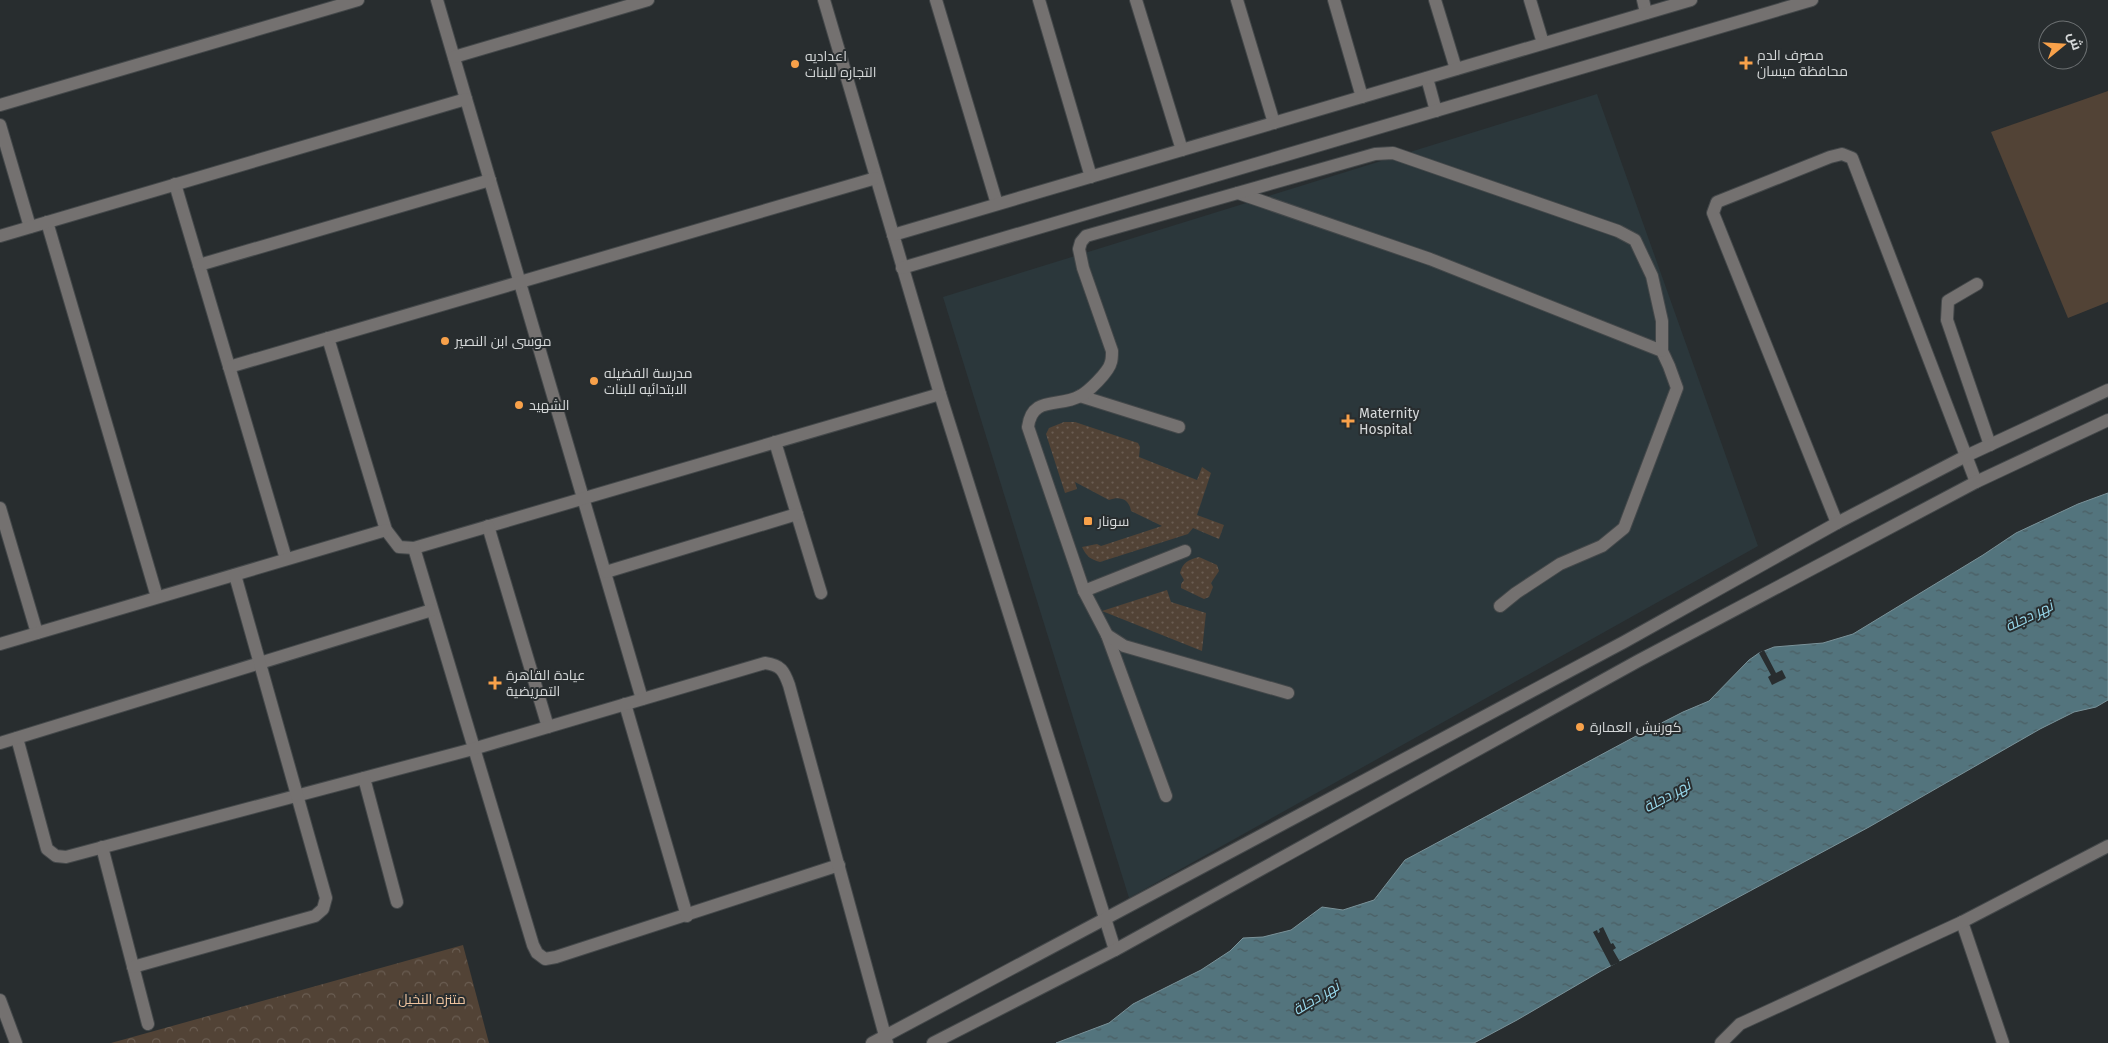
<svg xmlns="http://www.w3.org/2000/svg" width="2108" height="1043" viewBox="0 0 2108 1043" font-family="'Fira Sans',Cairo,sans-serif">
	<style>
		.built { fill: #2b373b }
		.park { fill: url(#park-crowns) }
		.garden { fill: url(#garden-dots) }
		.pitch { fill: #524336 }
		.water { fill: url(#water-ripples); stroke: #7a9299 }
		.pier { fill: #282d2f }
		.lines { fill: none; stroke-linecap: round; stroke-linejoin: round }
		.minor-casing { stroke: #44484a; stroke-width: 14 }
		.minor { stroke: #747170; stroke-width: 12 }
		.poi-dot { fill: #f8a14a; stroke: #282d2f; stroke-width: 2 }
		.labels { text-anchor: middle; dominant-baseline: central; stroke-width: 4; stroke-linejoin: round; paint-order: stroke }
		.poi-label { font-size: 14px; fill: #d5d8d9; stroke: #282d2f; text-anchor: start }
		.park-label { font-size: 14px; fill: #efc49f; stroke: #282d2f }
		.water-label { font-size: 15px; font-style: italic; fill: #98d8eb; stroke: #282d2f }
	</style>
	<defs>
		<pattern id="park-crowns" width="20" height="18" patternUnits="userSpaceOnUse" patternTransform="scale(1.25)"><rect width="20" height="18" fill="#524336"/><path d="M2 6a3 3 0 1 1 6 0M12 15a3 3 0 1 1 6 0" fill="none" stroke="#6a5d52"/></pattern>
		<pattern id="garden-dots" width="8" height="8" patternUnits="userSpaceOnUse" patternTransform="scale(1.25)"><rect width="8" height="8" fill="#524336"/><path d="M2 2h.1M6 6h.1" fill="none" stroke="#6a5d52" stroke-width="1.8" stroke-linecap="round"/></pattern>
		<pattern id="water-ripples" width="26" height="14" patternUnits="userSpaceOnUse" patternTransform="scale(1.25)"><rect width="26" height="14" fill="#53747d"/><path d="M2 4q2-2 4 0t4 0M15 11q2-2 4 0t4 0" fill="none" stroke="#4a5d62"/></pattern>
	</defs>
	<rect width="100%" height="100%" fill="#282d2f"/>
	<polygon class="built" points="1597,94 1758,546 1129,898 943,297"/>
	<polygon class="park" points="463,945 489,1043 111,1043"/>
	<g class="garden">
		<path d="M1064,422H1075L1138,443L1140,447L1139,457L1197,480L1202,467L1211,473L1197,515L1224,525L1219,539L1193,528L1188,534L1100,562C1090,559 1087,557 1082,547L1097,544L1101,546L1162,526L1131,511C1129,499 1120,496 1109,500L1075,482L1077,489L1065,493L1046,434L1049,428Z"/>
		<path d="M1199,557L1217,565L1219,571L1211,583L1213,587L1209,597L1204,599L1181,588V584L1184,580L1180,573C1183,562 1188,560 1199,557Z"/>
		<polygon points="1167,590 1171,602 1206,613 1202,651 1102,611"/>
	</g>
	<polygon class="pitch" points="2108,91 2108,302 2068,318 1991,132"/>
	<polygon class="water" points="2108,493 2108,700 2096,707 2074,712 2040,729 1869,827 1601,971 1517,1020 1474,1043 1056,1043 1109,1023 1133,1004 1201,970 1230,951 1243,938 1263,937 1291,930 1322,907 1343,910 1374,900 1405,860 1638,735 1683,712 1709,701 1749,660 1759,653 1774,647 1823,643 1853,634 1983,555 2016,533 2078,504"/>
	<g class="pier">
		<polygon points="1764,650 1776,673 1782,670 1786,678 1772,685 1768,677 1771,675 1759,653"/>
		<polygon points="1603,927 1611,944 1613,943 1616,948 1613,950 1620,962 1611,966 1593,932 1597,930 1598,933 1600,932 1599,929"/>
	</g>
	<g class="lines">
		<g class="minor-casing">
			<g id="minor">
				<polyline points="437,0 642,699"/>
				<polyline points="824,0 940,394 1115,950"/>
				<polyline points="936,0 997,204"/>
				<polyline points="1039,0 1091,177"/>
				<polyline points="1136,0 1182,150"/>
				<polyline points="1237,0 1274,123"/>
				<polyline points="1334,0 1362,97"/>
				<polyline points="1435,0 1456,69"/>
				<polyline points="1530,0 1543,43"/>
				<polyline points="1643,0 1646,13"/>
				<polyline points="454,57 648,0"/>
				<polyline points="1427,78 1436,111"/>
				<polyline points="0,105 358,0"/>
				<polyline points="0,125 30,227"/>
				<polyline points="175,184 286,559"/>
				<polyline points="1238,193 1430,259 1662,351 1669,366 1677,388 1624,528 1602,546 1560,564 1516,593 1500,606"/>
				<polyline points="47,222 157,597"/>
				<polyline points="893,235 1691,0"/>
				<polyline points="0,236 466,99"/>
				<polyline points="199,265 490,180"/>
				<polyline points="902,268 1812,0"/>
				<polyline points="1977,284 1948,301 1947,320 1990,445"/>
				<polyline points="328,338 386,530 399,547 414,548 940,394"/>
				<polyline points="229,367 876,178"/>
				<polyline points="1080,396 1179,427"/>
				<polyline points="775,442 821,593"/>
				<polyline points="0,508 37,633"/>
				<polyline points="1837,523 1713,213 1717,202 1830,157 1842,154 1852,158 1976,482"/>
				<polyline points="488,526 548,727"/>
				<polyline points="414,548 533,945 537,953 545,959 556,957 839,865"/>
				<polyline points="606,572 797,514"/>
				<polyline points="1084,591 1185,551"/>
				<polyline points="1107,635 1166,796"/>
				<polyline points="0,644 386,530"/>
				<path d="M1288,693L1124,646L1107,635L1084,591L1028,427C1032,395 1059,408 1080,396C1088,392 1109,372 1111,362C1112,359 1112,354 1112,351L1083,268L1079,249L1081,242L1086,236L1375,154L1393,153L1618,231L1635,240L1652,276L1662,321V351"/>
				<polyline points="625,704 687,916"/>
				<path d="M17,738L47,849L56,856L66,857L473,749L765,663C781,665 784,671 789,685L887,1043"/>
				<polyline points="0,743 432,610"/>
				<polyline points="364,778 397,902"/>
				<polyline points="102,847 148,1024"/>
				<polyline points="1962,922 2003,1043"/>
				<polyline points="133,967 315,916 323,909 326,898 235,575"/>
				<polyline points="0,1000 16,1043"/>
				<polyline points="872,1043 1624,642 1837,523 1966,456 2108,390"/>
				<polyline points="933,1043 1115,950 1638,661 1976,482 2108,420"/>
				<polyline points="1721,1043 1740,1024 1962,922 2108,846"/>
			</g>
		</g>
		<use href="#minor" class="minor"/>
	</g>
	<g class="poi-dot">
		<path d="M1743.5 55.5h5v5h5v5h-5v5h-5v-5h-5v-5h5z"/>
		<circle cx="795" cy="64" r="5"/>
		<circle cx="445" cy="341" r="5"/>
		<circle cx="594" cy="381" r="5"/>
		<circle cx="519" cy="405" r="5"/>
		<path d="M1345.5 413.5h5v5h5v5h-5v5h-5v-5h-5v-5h5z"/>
		<rect x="1083" y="516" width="10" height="10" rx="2.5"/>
		<path d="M492.5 675.5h5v5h5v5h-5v5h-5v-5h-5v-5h5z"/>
		<circle cx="1580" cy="727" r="5"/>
	</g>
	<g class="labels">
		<g class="poi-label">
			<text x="1757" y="55">مصرف الدم<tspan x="1757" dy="16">محافظة ميسان</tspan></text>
			<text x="805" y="56">اعداديه<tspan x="805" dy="16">التجاره للبنات</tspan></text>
			<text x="455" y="341">موسى ابن النصير</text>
			<text x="604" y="373">مدرسة الفضيله<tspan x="604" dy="16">الابتدائيه للبنات</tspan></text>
			<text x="529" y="405">الشهيد</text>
			<text x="1359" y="413">Maternity<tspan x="1359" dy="16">Hospital</tspan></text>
			<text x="1098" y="521">سونار</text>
			<text x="506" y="675">عيادة القاهرة<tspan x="506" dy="16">التمريضية</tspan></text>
			<text x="1590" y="727">كورنيش العمارة</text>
		</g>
		<g class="park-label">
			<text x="432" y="999">متنزه النخيل</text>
		</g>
		<g class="water-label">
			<text transform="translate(2029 616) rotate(-26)">نهر دجلة</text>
			<text transform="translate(1667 796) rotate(-29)">نهر دجلة</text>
			<text transform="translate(1316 998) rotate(-31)">نهر دجلة</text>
		</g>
	</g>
	<g transform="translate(2063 45) rotate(72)"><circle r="24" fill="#282d2f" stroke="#6d7173"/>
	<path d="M0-4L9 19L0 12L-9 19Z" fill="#f8a14a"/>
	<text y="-8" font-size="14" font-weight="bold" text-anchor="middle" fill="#d5d8d9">ش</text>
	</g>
</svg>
